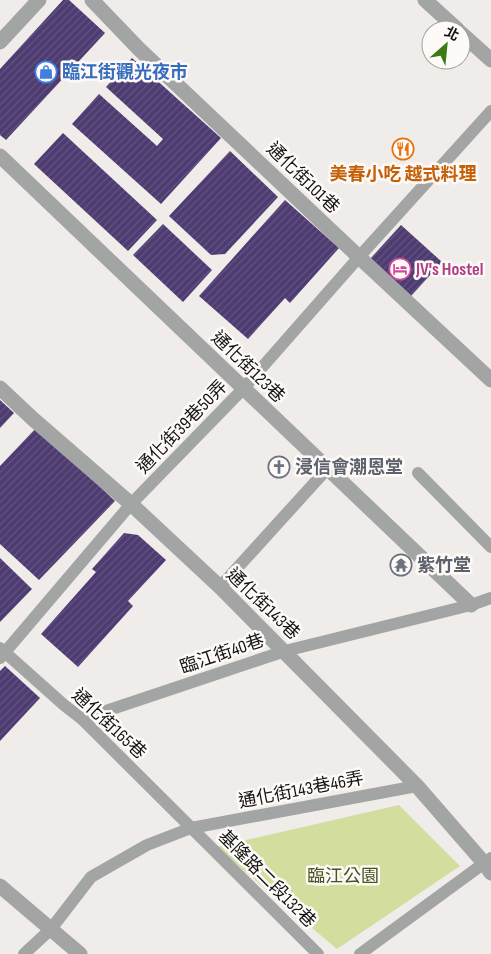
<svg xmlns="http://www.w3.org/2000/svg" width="491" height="954" viewBox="0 0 491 954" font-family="'Sofia Sans Condensed','Noto Sans TC',sans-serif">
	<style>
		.green { fill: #d2dd9e }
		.building { fill: url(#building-hatch) }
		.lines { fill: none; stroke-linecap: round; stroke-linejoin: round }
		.service { stroke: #a3a5a5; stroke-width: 12 }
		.pedestrian { stroke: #a3a5a5; stroke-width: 15 }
		.minor { stroke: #a3a5a5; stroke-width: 15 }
		.tertiary { stroke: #a3a5a5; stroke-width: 15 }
		.labels { text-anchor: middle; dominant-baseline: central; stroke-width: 5; stroke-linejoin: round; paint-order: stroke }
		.shop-label { font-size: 18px; font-weight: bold; fill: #366cbe; stroke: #fefaf7; text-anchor: start }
		.food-label { font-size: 18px; font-weight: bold; fill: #c56008; stroke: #fefaf7 }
		.street-label { font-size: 18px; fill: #141312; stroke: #fefaf7 }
		.hotel-label { font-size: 18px; font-weight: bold; fill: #b23c85; stroke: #fefaf7; text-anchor: start }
		.worship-label { font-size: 18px; font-weight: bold; fill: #5b616d; stroke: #fefaf7; text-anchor: start }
		.park-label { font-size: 18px; fill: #4b511f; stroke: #fefaf7 }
	</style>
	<defs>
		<pattern id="building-hatch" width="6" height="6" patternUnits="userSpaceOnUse" patternTransform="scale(1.25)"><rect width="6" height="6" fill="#4e3b72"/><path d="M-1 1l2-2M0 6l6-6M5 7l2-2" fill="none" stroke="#635480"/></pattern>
	</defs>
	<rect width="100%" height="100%" fill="#f0ecea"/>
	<polygon class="green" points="399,805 460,866 337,949 216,847"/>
	<g class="building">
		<polygon points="63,0 69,0 105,33 6,140 0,135 0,69"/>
		<polygon points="132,58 221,138 161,204 72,124 99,94 157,146 163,139 106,87"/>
		<polygon points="63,133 157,220 128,251 34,164"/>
		<polygon points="230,151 278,197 225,254 211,255 169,216"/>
		<polygon points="285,200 339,248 290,303 285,298 248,339 199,296"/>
		<polygon points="163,224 212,270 183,302 133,255"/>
		<polygon points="401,225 442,262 411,296 370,259"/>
		<polygon points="0,400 14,413 0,428"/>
		<polygon points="37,427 115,501 39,580 0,544 0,466"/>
		<polygon points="124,533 138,535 166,560 128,601 133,606 78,667 41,634 96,572 92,569"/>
		<polygon points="0,558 32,589 0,622"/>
		<polygon points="5,666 40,698 0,741 0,671"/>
	</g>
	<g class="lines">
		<g class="service">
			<polyline points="418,473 491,547"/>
			<polyline points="220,587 327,469"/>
			<polyline points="0,648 64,705 82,719 318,954"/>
			<polyline points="0,658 131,504 243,389 359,257 491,111"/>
			<polyline points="82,719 285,651 471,605 491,598"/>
			<polyline points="24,954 51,929 91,877 147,845 191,828 417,786"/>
			<polyline points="360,954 491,858"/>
		</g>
		<g class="pedestrian">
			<polyline points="425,0 458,30"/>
			<polyline points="461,33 491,60"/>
		</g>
		<g class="minor">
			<polyline points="92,0 139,49 359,257 491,380"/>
			<polyline points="0,156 471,605"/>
			<polyline points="0,388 33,419 131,504 220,587 417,786 484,863 491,873"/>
		</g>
		<g class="tertiary">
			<polyline points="0,42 39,0"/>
			<polyline points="0,886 80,954"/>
		</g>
	</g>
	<defs>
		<g id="shop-ring" transform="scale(1.125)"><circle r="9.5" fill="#fefaf7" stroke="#3f7fe0" stroke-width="1.5"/><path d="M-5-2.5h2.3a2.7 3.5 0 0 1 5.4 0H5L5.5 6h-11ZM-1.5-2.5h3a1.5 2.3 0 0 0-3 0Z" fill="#3f7fe0"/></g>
		<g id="restaurant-ring" transform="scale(1.125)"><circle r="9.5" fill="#fefaf7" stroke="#e8710a" stroke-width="1.5"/><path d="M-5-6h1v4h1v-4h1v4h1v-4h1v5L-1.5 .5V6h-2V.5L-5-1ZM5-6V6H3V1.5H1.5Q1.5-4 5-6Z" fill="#e8710a"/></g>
		<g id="hotel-ring" transform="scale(1.125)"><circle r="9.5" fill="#fefaf7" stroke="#d1479c" stroke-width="1.5"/><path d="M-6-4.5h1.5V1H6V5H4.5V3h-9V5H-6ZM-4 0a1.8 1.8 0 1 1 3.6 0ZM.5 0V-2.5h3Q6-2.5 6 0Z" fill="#d1479c"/></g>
		<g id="church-ring" transform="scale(1.125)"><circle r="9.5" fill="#fefaf7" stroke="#6b7280" stroke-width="1.5"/><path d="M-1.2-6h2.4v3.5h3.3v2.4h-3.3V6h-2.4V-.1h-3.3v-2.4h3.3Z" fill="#6b7280"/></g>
		<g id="temple-ring" transform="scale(1.125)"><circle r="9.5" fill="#fefaf7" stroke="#6b7280" stroke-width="1.5"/><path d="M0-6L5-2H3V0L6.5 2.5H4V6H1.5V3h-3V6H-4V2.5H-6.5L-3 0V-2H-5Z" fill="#6b7280"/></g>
	</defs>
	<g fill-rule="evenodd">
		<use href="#shop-ring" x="46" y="72"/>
		<use href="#restaurant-ring" x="403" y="149"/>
		<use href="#hotel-ring" x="400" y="269"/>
		<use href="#church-ring" x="279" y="467"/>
		<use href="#temple-ring" x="401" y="565"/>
	</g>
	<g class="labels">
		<g class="shop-label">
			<text x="62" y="72">臨江街觀光夜市</text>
		</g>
		<g class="food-label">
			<text x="403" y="174">美春小吃 越式料理</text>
		</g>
		<g class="street-label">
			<text transform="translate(303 178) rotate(44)">通化街101巷</text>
			<text transform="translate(248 367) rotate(44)">通化街123巷</text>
			<text transform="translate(182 427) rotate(-46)">通化街39巷50弄</text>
			<text transform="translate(263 604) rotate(44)">通化街143巷</text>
			<text transform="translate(222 654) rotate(-19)">臨江街40巷</text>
			<text transform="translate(109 724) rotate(43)">通化街165巷</text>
			<text transform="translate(301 790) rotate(-11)">通化街143巷46弄</text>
			<text transform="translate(267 879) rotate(45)">基隆路二段132巷</text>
		</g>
		<g class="hotel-label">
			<text x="416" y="269">JV's Hostel</text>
		</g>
		<g class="worship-label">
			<text x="295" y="467">浸信會潮恩堂</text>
			<text x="417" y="565">紫竹堂</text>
		</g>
		<g class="park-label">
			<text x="343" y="876">臨江公園</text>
		</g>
	</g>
	<g transform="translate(446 45) rotate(27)"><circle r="24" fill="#fefaf7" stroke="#a09e9b"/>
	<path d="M0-4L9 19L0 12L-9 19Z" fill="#3c7a16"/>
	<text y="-8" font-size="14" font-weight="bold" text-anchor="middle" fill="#141312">北</text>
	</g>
</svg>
